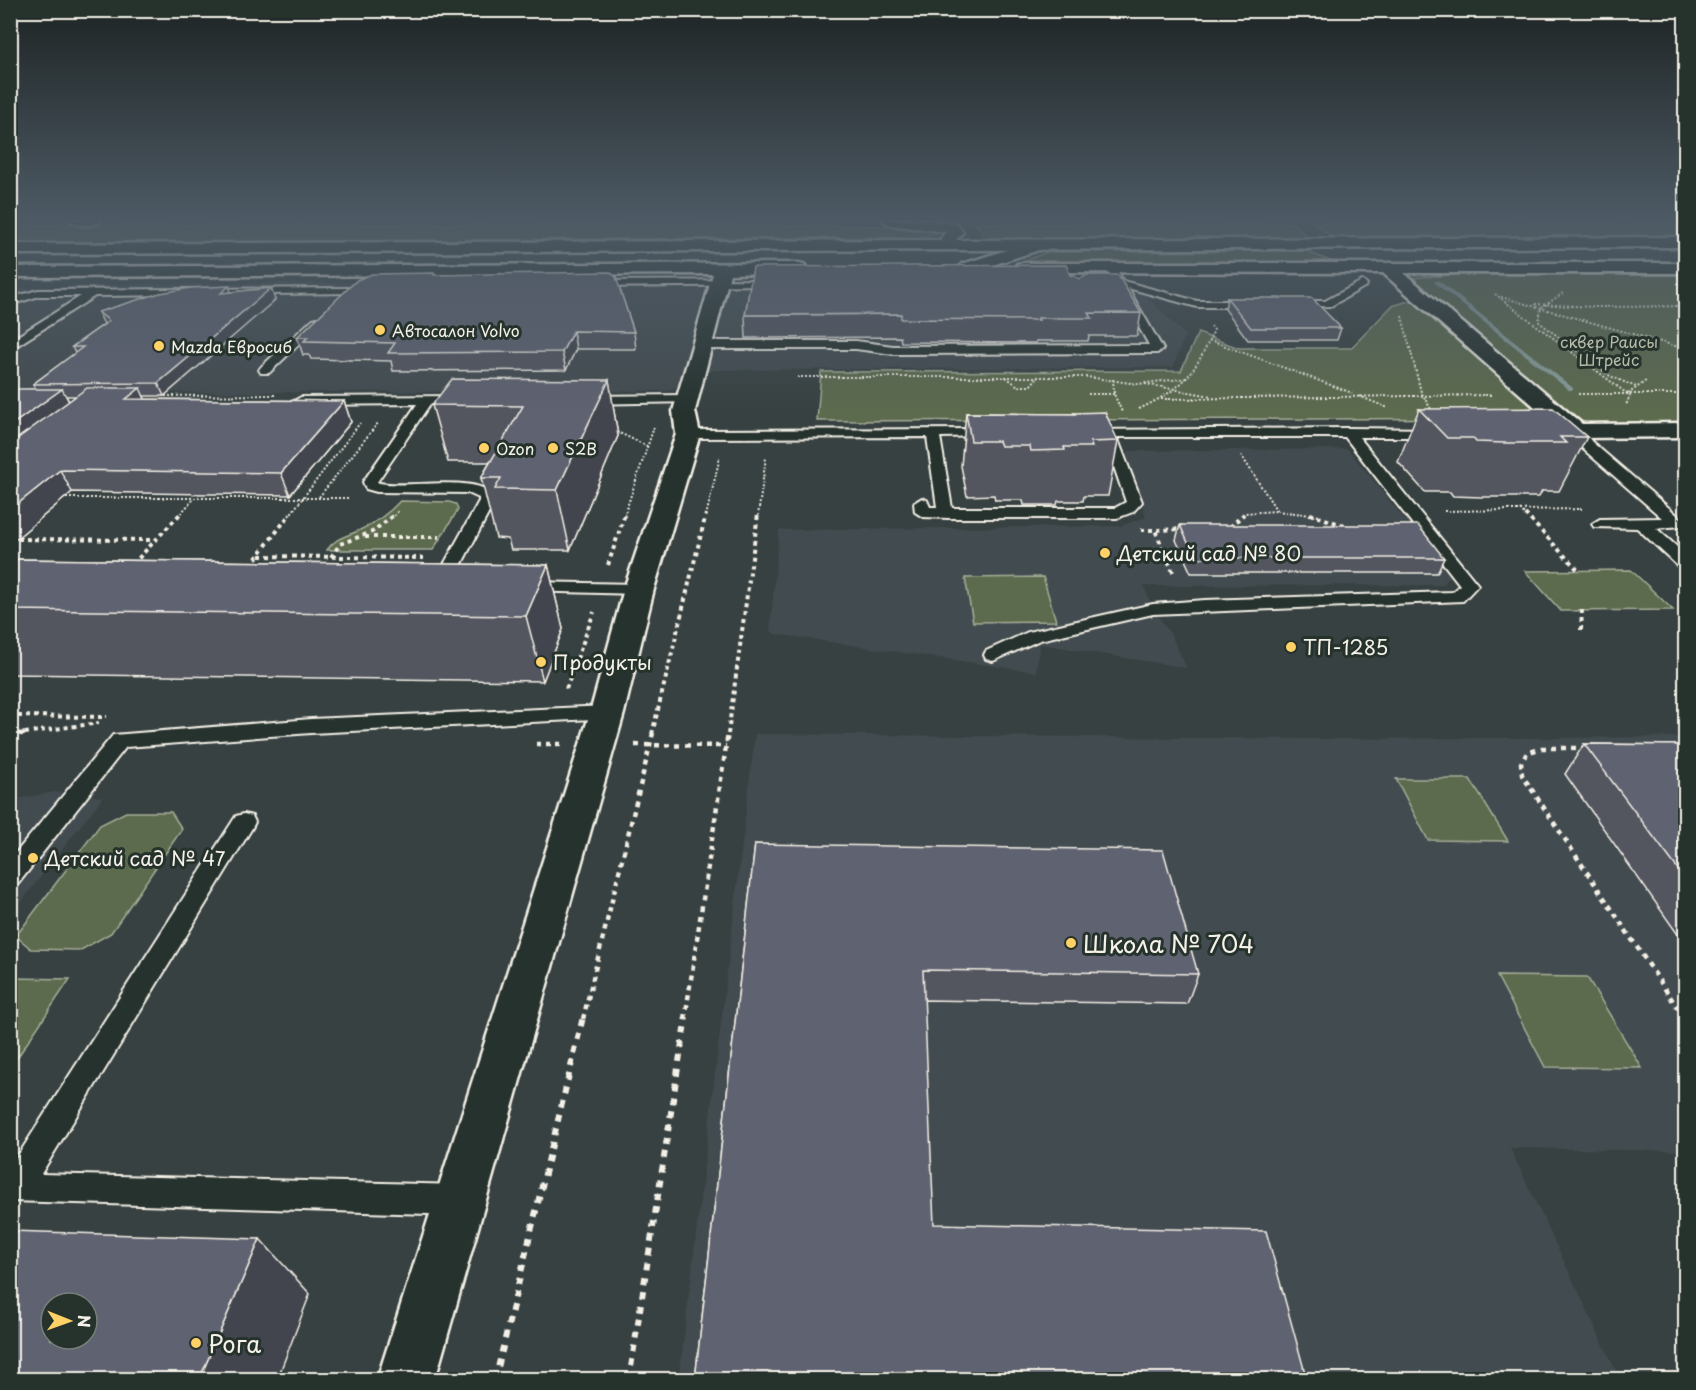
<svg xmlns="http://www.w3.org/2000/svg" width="1696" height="1390" viewBox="0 0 1696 1390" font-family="'Playpen Sans',sans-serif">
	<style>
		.built { fill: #434b4f }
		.green { fill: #5b6b4d; stroke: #a8ae9a; stroke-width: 1.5 }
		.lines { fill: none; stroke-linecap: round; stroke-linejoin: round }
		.stream { fill: #8b9f9c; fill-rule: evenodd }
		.service-casing { stroke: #f4f1e8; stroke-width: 4 }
		.minor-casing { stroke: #f4f1e8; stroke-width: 5 }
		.primary-casing { stroke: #f4f1e8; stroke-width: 5 }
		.path-far3 { stroke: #f4f1e8; stroke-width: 2; stroke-dasharray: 2 2; stroke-linecap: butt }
		.path-far2 { stroke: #f4f1e8; stroke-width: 4; stroke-dasharray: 4 4; stroke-linecap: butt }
		.path-far1 { stroke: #f4f1e8; stroke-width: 4.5; stroke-dasharray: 5 5; stroke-linecap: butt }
		.path { stroke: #f4f1e8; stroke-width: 6; stroke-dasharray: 7 7; stroke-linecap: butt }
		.service { fill: #26332d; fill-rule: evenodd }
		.minor { fill: #26332d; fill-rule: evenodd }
		.primary { fill: #26332d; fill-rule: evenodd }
		.wall { fill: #52545f; stroke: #f4f1e8; stroke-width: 1.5; fill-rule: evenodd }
		.shaded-wall { fill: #42454e; stroke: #f4f1e8; stroke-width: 1.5 }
		.building { fill: #5f626f; stroke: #f4f1e8; stroke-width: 1.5; fill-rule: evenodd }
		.poi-dot { fill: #ffd166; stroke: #26332d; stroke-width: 2 }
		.labels { text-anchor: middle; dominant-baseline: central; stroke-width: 6; stroke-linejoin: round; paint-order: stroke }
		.far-poi-label { font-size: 16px; fill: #f4f1e8; stroke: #26332d; text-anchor: start }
		.far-park-label { font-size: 16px; fill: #b7bbaa; stroke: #26332d }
		.poi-label { font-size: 20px; fill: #f4f1e8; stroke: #26332d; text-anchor: start }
		.near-poi-label { font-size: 24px; fill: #f4f1e8; stroke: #26332d; text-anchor: start }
	</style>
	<rect width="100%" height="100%" fill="#374141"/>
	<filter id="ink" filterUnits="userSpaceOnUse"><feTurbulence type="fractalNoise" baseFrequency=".0167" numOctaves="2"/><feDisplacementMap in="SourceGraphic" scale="12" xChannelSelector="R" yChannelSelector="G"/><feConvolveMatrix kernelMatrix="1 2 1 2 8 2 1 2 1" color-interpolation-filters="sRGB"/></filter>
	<g filter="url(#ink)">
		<g class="built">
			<polygon points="1088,278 1143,293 1185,335 1173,367 714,370 668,391 11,393 10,289 130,284"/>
			<polygon points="1348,449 1450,576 1443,585 1144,586 1153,609 1170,633 1187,668 1040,644 1036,672 775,634 770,630 779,530 1120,526 1146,517 1126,451"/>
			<polygon points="755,734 1315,739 1685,737 1685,1151 1510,1148 1620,1379 679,1380"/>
			<polygon points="55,792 103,797 11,915 11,800"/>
		</g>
		<g class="green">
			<polygon points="1685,222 1686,237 1332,238 1315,223"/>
			<polygon points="1292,223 1309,238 982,240 982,230 975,224"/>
			<polygon points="712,224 793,226 922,226 941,231 934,235 903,237 11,243 11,227 14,225"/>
			<polygon points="1306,251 1335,263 1019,263 1047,252"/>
			<polygon points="1452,275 1685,275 1685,426 1606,427 1576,420 1409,278"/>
			<polygon points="1412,300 1546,418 817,421 821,372 1181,371 1198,333 1239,348 1351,348 1392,306"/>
			<path d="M400,501L449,502L456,504L458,510L433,550H327C336,537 346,537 360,530C375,523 389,513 400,501Z"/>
			<polygon points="1631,570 1673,610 1561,611 1525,571"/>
			<polygon points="1043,577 1056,621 973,622 965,578"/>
			<polygon points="1396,779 1470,779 1508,841 1428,840"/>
			<polygon points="126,812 171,812 182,829 111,933 81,950 31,949 16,936 100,825"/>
			<polygon points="1497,976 1587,977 1642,1068 1545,1067"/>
			<polygon points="11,978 70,979 11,1067 10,978"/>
		</g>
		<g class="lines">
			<polygon class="stream" points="1435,281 1439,281 1573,388 1573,390 1569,390 1435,283"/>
			<g class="service-casing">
				<g id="service">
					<polygon points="1110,264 1114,265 1123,281 1197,301 1250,301 1255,304 1250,307 1197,307 1128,288 1163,349 1157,353 893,354 856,349 702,349 696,345 702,341 856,341 893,346 1149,345 1115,285 1107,281 1111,278 1105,267"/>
					<polygon points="775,280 780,283 779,285 591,287 586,284 591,281"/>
					<polygon points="1362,281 1367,284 1366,286 1331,306 1292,307 1287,304 1292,301 1325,301"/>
					<polygon points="348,288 353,291 352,293 95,296 10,350 10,341 81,296 39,296 10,305 10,298 38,290"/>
					<polygon points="317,318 323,321 321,323 269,373 261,373 259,370 261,367 313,319"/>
					<polygon points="687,395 692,396 694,399 692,402 586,404 579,400 586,396"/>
					<path d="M461,396L466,397L468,400L466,403L430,404L377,482C399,491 489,470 495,501L450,586L447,590H435L432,586L479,501V498L468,493L377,492L366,489L363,482L417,404L301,405L294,401L301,397Z"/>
					<polygon points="1576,427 1581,428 1592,442 1683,520 1685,523 1683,526 1656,528 1686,555 1686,569 1680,568 1637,528 1594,527 1592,524 1600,519 1662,518 1582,448 1572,435 1561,434 1559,431 1566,427"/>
					<polygon points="1348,428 1434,429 1441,433 1434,437 1359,437 1478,585 1463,601 1153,614 1040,640 993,661 986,659 984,655 986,651 1028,632 1153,604 1205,600 1452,592 1460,585 1345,437 1117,437 1142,502 1133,512 1117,518 948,518 923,517 915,512 914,503 922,498 927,500 930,507 937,507 927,437 688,438 681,434 688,430 990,429 995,430 997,433 995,436 940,437 952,508 1115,508 1126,502 1104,437 1084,436 1082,433 1084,430"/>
					<polygon points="528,582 639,584 645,585 648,589 645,593 639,594 522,591 519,587 522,583"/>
					<polygon points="607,706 614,708 617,713 614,718 311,733 126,747 18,884 10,886 10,860 113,735 311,719"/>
					<polygon points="244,814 252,816 255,822 252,828 41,1174 460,1185 471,1189 475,1200 471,1211 460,1215 10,1201 10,1168 236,816"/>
				</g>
			</g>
			<g class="minor-casing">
				<g id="minor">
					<polygon points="1039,240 1047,245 1045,248 968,273 962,272 959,268 962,264"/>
					<polygon points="798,263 804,264 807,268 804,272 730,274 695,411 700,434 654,589 624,713 435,1380 377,1380 590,713 624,589 676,434 673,411 713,274 10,277 10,267"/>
					<polygon points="1023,263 1686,263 1686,273 1404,273 1582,424 1686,423 1686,437 1576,438 1568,436 1383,273 1017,272 1014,268 1017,264"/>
				</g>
			</g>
			<g class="primary-casing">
				<g id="primary">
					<path d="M70,220H101C94,227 77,227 70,220Z"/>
					<polygon points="882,220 928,220 957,224 963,232 956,240 1686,237 1686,247 10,254 10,244 942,240 941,238 946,232 890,225"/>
				</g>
			</g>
			<g class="path-far3">
				<polyline points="1563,293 1541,308 1539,322 1610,376 1636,387"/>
				<polyline points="1495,294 1630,396 1626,405"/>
				<polyline points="1501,297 1686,349"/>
				<polyline points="1535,304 1595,307 1686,306"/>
				<polyline points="1686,315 1678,321 1680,336 1686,343"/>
				<polyline points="1402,316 1421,392 1432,411"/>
				<polyline points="1209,340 1352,393"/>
				<polyline points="797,377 1087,377 1138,384 1188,378"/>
				<polyline points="1006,377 1018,386 1030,386 1037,378"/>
				<polyline points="1113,379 1114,394 1122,412"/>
				<polyline points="1145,384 1211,396"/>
				<polyline points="1088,394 1114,394"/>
				<polyline points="1578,394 1686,394"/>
				<polyline points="1628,394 1647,380"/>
				<polyline points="161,396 277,395"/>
				<polyline points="1359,396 1388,408"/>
				<polyline points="1161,399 1493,395"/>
				<path d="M1139,409C1184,388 1194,375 1214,330L1211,326"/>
				<polyline points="613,430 647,446"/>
				<polyline points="1241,455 1277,511 1245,513 1242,516"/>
				<polyline points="319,497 378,423"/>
				<polyline points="62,498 349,498"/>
				<polyline points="1520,509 1526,516"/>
				<polyline points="1277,511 1320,516"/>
				<polyline points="1444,511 1583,509"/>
				<polyline points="178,516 194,499"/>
				<polyline points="289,516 360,423"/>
				<polyline points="394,516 398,511"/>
				<polyline points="624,516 654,427"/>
				<polyline points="706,516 720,457"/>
				<polyline points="758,516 766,457"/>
			</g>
			<g class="path-far2">
				<polyline points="1310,514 1346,526"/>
				<polyline points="1525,514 1578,570"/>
				<polyline points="1230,527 1244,514"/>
				<polyline points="1141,530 1155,530"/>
				<polyline points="365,537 439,537"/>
				<polyline points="10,539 154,540"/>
				<polyline points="260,556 426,558"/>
				<polyline points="331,557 340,544 372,532 395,514"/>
				<polyline points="133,564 180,514"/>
				<polyline points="251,565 290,514"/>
				<polyline points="608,565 625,514"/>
				<polyline points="1173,572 1155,530 1184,529"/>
				<polyline points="1581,630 1582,610"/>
				<polyline points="566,689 594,612"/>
				<polyline points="10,716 107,717"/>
				<polyline points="17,734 99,723"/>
				<polyline points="652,734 706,514"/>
				<polyline points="728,734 758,514"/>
			</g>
			<g class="path-far1">
				<polyline points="10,735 29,733"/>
				<polyline points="536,744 561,744"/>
				<polyline points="635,745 726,746"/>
				<polyline points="1586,748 1542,748 1527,753 1521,763 1522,775 1685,1019"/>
				<polyline points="583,1019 653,733"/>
				<polyline points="685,1019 728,733"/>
			</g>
			<g class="path">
				<polyline points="1684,1017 1686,1021"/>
				<polyline points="495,1380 583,1017"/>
				<polyline points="629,1380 686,1017"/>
			</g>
			<use href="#service" class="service"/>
			<use href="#minor" class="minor"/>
			<use href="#primary" class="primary"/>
		</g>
		<g class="wall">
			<polygon points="434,275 634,332 636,349 576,349 566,370 393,371 391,361 311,359 309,355 303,355 297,337"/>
			<path d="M271,288L275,300L164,396H144L145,399L344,401L351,422L290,495L72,492L10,544V390L36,389L33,384L75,353L72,347L104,324L98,312L231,292ZM66,396H76L69,401Z"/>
			<polygon points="1227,298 1341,328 1337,340 1248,340 1225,309"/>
			<polygon points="1141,313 1137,336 1089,336 1088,341 1036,341 1036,343 901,342 900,337 746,338 745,315"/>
			<polygon points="609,380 618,436 570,550 511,550 508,539 496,538 481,478 490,462 448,462 432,405"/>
			<polygon points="1419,409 1587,437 1559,491 1542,491 1539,497 1481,497 1453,496 1450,492 1425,492 1398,462"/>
			<polygon points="966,413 1074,414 1074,413 1118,441 1108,496 1084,496 1083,501 1058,501 1057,505 1024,505 1023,500 995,500 994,495 967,496 961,466"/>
			<polygon points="1180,525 1444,558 1437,573 1191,573 1176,540"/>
			<polygon points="10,559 548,565 563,629 543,681 10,674"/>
			<polygon points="1584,744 1686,745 1686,946 1565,774"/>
			<polygon points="755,844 1198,974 1187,1004 924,1000 695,1380"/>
		</g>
		<g class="shaded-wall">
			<polygon points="229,286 233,297 221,293"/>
			<polygon points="271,288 275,300 164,396 158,383"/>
			<polygon points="573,331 576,349 566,370 562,352"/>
			<polygon points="609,380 618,436 570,550 557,490"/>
			<polygon points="140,388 149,408 126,399"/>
			<polygon points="62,389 73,409 10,456 10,426"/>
			<polygon points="344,401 351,422 290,495 281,473"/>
			<polygon points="60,470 72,492 10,544 10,510"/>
			<polygon points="548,565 563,629 543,681 526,616"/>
			<polygon points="260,1239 310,1294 277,1380 199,1380"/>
		</g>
		<g class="building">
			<polygon points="1066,265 1070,275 1080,279 1087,275 1118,275 1141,313 1089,313 1092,318 1038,318 1039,320 901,319 901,314 745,315 753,267"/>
			<polygon points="610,272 616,277 634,332 573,331 562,352 388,353 395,343 304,341 308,337 297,337 357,280 372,274 434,273 434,275"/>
			<polygon points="229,286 221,293 271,288 158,383 33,384 83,347 72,347 109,321 98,312 160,293 190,288"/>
			<polygon points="1227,298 1312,298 1341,328 1251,328"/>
			<polygon points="452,379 609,380 557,490 495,489 501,478 481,478 523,406 432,405"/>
			<polygon points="87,388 140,388 126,399 344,401 281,473 60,470 10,510 10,459 12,458 10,458 10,444"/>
			<polygon points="12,389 62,389 10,426 10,390"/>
			<polygon points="1553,408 1587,437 1560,437 1566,443 1505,443 1476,442 1473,438 1447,438 1419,409"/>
			<polygon points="1105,412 1118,441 1090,442 1092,447 1064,447 1065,450 1031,451 1030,446 1001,446 999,441 971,441 966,413 1075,414 1074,413"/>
			<polygon points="1180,525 1418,525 1444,558 1195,558"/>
			<polygon points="10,559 548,565 526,616 10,610"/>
			<polygon points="1584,744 1686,745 1686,880"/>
			<polygon points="755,844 1163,850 1198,974 923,970 934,1224 1266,1231 1307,1380 695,1380"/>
			<path d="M10,1231L260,1239L199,1380H10ZM51,1303H87V1339H51Z"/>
		</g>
	</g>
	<linearGradient id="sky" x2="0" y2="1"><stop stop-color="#1e2424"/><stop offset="0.53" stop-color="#4d5a65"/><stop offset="1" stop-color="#4d5a65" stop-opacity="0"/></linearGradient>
	<rect width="1696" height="414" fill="url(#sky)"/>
	<g class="poi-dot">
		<circle cx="380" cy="330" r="6"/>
		<circle cx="159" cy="346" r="6"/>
		<circle cx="484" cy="448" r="6"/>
		<circle cx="553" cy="448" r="6"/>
		<circle cx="1105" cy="553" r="6"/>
		<circle cx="1291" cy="647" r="6"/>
		<circle cx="541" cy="662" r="6"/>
		<circle cx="33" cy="858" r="6"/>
		<circle cx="1071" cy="943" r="6"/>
		<circle cx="196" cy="1343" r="6"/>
	</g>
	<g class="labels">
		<g class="far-poi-label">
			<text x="392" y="330">Автосалон Volvo</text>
			<text x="171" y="346">Mazda Евросиб</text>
			<text x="496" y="448">Ozon</text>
			<text x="565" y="448">S2B</text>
		</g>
		<g class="far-park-label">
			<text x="1609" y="341">сквер Раисы<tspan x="1609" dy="18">Штрейс</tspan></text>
		</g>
		<g class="poi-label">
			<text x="1117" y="553">Детский сад № 80</text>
			<text x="1303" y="647">ТП-1285</text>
			<text x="553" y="662">Продукты</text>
			<text x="45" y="858">Детский сад № 47</text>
		</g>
		<g class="near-poi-label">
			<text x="1083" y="943">Школа № 704</text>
			<text x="208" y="1343">Рога</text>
		</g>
	</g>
	<rect width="1696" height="1390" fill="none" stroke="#26332d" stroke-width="36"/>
	<rect x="18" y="18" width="1660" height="1354" fill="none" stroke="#f4f1e8" stroke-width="2" filter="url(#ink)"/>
	<g transform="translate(69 1321) rotate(91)"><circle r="28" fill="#26332d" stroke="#787f78" stroke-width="1.5"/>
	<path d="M0-4.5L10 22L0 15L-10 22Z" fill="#ffd166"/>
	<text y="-9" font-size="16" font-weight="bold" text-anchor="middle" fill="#f4f1e8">N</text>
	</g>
</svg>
